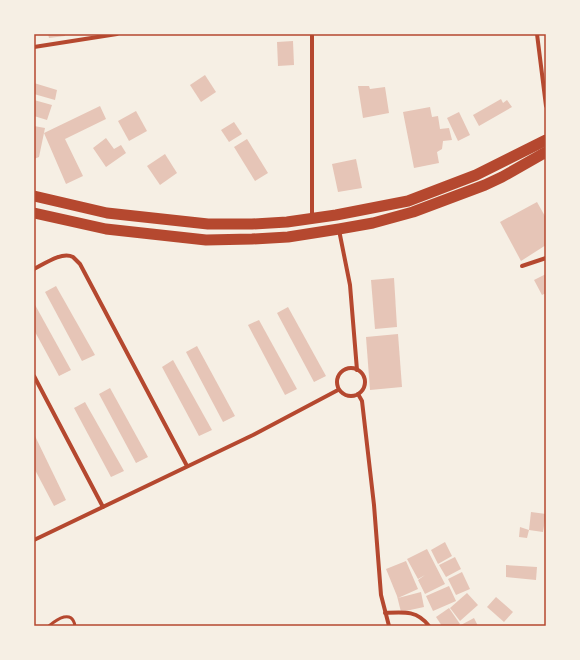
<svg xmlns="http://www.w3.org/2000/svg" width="580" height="660" viewBox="0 0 580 660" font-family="Manrope,sans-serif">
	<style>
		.building { fill: #e6c5b7 }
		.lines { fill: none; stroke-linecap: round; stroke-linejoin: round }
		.service { stroke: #b5482f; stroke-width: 3 }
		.minor { stroke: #b5482f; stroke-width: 4 }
		.trunk { stroke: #b5482f; stroke-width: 11 }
		.neatline { fill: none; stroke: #b5482f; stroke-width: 1.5 }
	</style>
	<rect width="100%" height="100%" fill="#f6efe4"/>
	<g class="building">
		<polygon points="48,34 65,34 65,36 49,38"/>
		<polygon points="293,41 294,65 278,66 277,42"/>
		<polygon points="205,75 216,92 201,102 190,85"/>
		<polygon points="34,83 57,90 55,100 34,94"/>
		<polygon points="358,86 369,86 370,89 385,87 389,113 363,118"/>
		<polygon points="501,99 503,103 507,100 512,107 479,126 473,115"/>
		<polygon points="34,100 52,105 47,120 34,116"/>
		<polygon points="100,106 106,119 65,139 83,176 66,184 44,133"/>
		<polygon points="430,107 432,117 438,116 440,129 449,128 452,140 443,141 442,149 437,152 439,163 414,168 403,112"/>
		<polygon points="136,111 147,131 129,141 118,121"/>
		<polygon points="459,112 470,135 458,141 447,118"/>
		<polygon points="234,122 242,134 229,142 221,130"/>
		<polygon points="34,126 45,128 39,157 34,159"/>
		<polygon points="106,138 114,149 121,145 126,153 106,167 93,148"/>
		<polygon points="247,139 268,173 255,181 234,147"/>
		<polygon points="165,154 177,173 160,185 147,166"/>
		<polygon points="356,159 362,188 338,192 332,164"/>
		<polygon points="537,202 546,218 546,245 521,261 500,222"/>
		<polygon points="546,274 546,293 542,295 534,280"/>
		<polygon points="394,278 397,327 375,329 371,280"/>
		<polygon points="56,286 95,355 82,361 45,292"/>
		<polygon points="34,303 71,370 59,376 34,330"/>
		<polygon points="288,307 326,376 314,382 277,313"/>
		<polygon points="259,320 297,389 285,395 248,325"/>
		<polygon points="398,334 402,387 370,390 366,337"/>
		<polygon points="197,346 235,416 223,422 186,352"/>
		<polygon points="173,360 212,430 199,436 162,367"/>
		<polygon points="110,388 148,457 136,463 99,394"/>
		<polygon points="85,402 124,471 111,477 74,408"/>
		<polygon points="34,434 66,500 54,506 34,468"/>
		<polygon points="531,512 546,514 543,532 529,530"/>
		<polygon points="520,527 529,530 527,538 519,537"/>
		<polygon points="445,542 452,556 438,564 431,550"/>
		<polygon points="427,549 445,584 425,594 418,580 425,575 418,579 407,559"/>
		<polygon points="455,557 461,569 446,577 439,565"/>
		<polygon points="406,561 418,589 398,598 421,592 424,607 401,612 397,596 386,569"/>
		<polygon points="506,565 537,567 536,580 506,577"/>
		<polygon points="462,572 470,589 456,595 448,579"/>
		<polygon points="449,586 456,601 433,611 426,596"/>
		<polygon points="467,593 478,605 460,621 450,608"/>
		<polygon points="496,597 513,612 504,622 487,607"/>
		<polygon points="449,608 460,624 457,626 442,626 436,617"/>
		<polygon points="474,618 478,626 462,626 461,625"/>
	</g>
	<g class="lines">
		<path class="service" d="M49,626C57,619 72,609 75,626"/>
		<g class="minor">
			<polyline points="537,34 546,106"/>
			<polyline points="34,47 117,34"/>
			<polyline points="312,218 312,34"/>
			<polyline points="339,230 350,285 357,370"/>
			<polyline points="522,266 546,258"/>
			<path d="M34,269C44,264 62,251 73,257C75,259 78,262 80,264L187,466"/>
			<circle cx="351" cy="382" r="14"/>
			<polyline points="34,376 103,507"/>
			<polyline points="358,394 362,401 374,505 381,595 389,626"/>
			<polyline points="34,540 253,435 338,390"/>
			<path d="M385,613C403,612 417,610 429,626"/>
		</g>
		<g class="trunk">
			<polyline points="34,196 107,213 208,224 252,224 287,222 336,215 408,201 476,175 546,140"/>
			<polyline points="34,213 106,229 206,240 252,239 288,237 339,229 373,223 413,212 485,185 502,177 546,152"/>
		</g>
	</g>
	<rect width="580" height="660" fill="none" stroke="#f6efe4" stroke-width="70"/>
	<rect x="35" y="35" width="510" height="590" class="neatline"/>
</svg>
